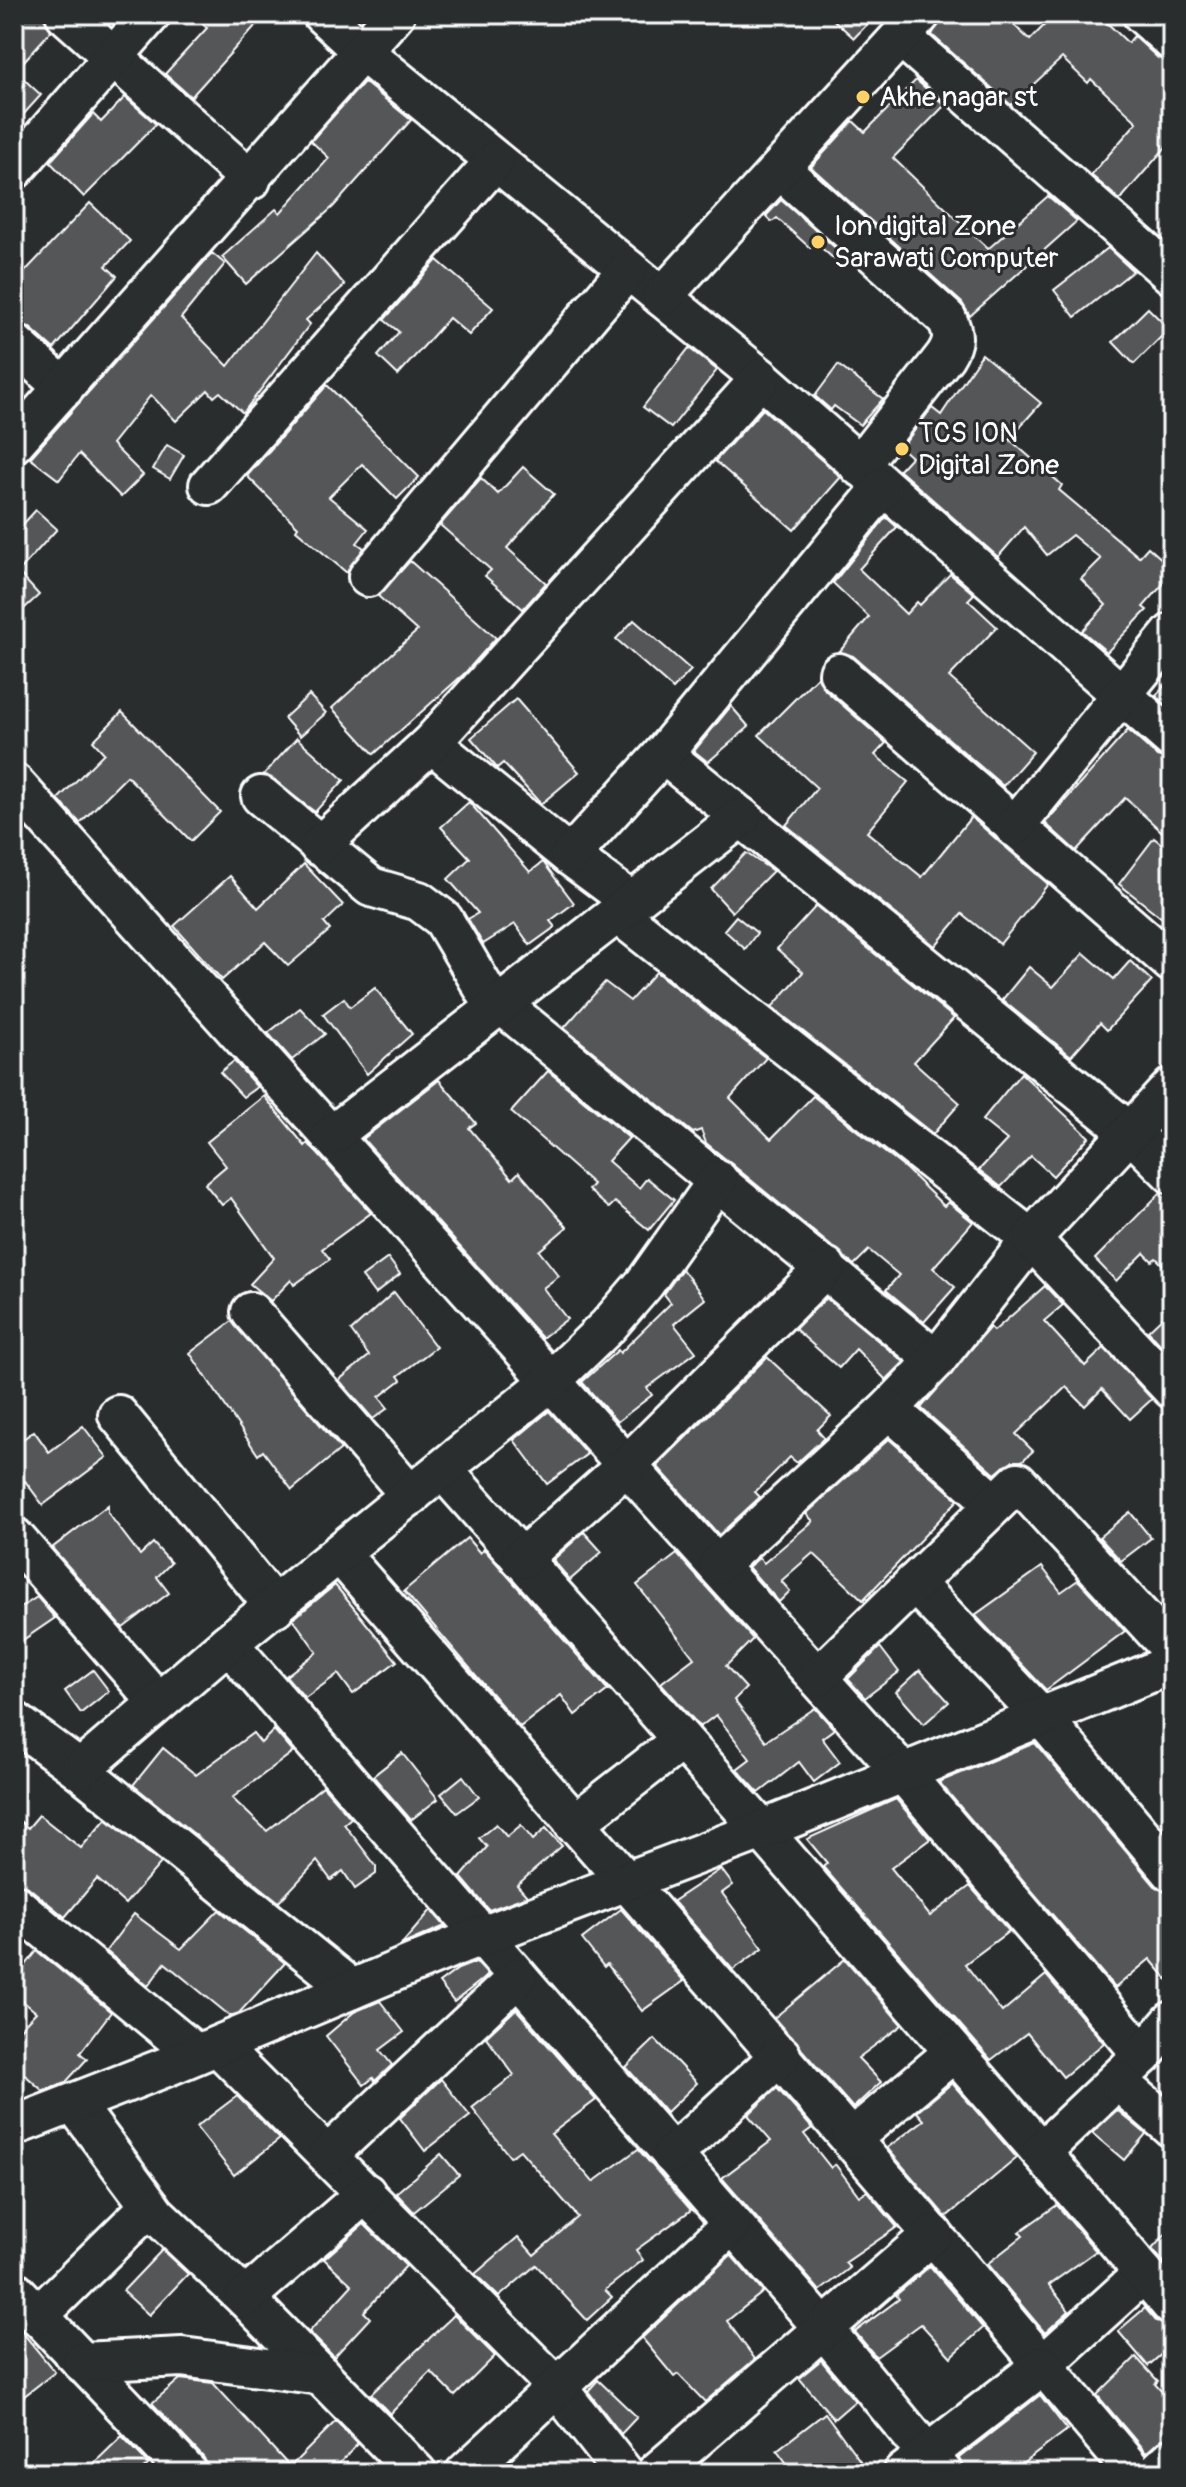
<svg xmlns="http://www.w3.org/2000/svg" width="1186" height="2487" viewBox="0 0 1186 2487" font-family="Pangolin,sans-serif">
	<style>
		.building { fill: #555758; stroke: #fff; stroke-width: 2 }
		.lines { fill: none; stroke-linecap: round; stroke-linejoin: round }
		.minor-casing { stroke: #fff; stroke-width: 44 }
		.minor { stroke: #2a2d2e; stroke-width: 38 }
		.poi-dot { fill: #ffd166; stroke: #2a2d2e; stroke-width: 3 }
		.labels { text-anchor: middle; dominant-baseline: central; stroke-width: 6; stroke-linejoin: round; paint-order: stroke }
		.poi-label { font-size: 28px; fill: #fff; stroke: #2a2d2e; text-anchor: start }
	</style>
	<rect width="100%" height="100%" fill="#2a2d2e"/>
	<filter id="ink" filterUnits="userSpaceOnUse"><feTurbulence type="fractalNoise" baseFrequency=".0125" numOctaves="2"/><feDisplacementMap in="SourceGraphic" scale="16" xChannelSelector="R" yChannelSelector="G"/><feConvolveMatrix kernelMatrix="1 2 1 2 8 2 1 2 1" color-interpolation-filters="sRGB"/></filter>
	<g filter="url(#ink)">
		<g class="building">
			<polygon points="14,14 44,14 51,31 15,71 41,95 14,125"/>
			<polygon points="192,14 266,14 191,97 165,74 207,28"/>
			<polygon points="827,14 877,14 854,38"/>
			<polygon points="942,14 1002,14 1030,40 1055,14 1098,14 1128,43 1134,36 1158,58 1172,62 1172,140 1120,200 1091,175 1137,122 1091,79 1088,83 1062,58 1011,105 932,35"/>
			<polygon points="916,80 945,105 893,158 988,249 1048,196 1077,221 970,316 962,303 811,167 853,121 865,132"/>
			<polygon points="364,82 411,120 333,207 246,284 222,257 276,209 280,213 329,158 311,141"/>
			<polygon points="125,97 156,124 84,197 50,162 93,114 101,122"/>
			<polygon points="781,200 840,252 834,259 816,243 810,248 777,218 772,222 766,216"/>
			<polygon points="90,203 130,241 106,266 117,276 54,349 29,327 14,322 14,283"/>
			<polygon points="1108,248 1133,271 1075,317 1054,290"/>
			<polygon points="212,253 225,264 181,318 228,366 316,253 345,285 306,320 310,324 243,413 220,392 214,397 208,390 176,421 151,395 112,444 143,475 121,497 79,454 59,480 30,458"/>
			<polygon points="437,260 493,308 469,335 449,318 398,375 378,356 399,332 384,320"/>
			<polygon points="1148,308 1169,329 1134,364 1113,342"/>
			<polygon points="689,348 717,370 671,428 643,407"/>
			<polygon points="982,354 1041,403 1009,439 1062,485 1059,490 1139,557 1148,547 1172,568 1172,574 1143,607 1147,610 1107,652 1082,631 1106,605 1081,579 1101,559 1072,535 1047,555 1024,527 998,557 899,470 911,457 901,448 932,408 941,415"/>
			<polygon points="838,365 883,399 860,425 834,406 831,410 815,396"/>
			<polygon points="327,385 419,477 397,499 362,464 329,497 368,529 357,543 364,548 347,573 296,530 298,527 247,476"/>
			<polygon points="763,409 841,477 794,530 715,461"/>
			<polygon points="167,445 184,455 170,479 153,469"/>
			<polygon points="523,467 554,494 507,548 546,583 523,609 485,576 491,570 440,525 481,478 498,494"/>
			<polygon points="36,510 57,529 18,572 39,595 14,618 14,534"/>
			<polygon points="886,517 897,527 859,569 906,614 917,602 920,605 950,574 974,594 968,600 997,627 949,677 1033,752 1003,786 853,656 839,652 869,617 833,583"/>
			<polygon points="410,561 496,638 465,673 374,754 332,708 417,631 378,596"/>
			<polygon points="634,620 691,670 673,689 616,639"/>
			<polygon points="818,676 825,690 886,743 875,755 908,782 867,832 922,877 971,817 1048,884 1000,944 962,914 935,946 786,825 817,788 759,735"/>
			<polygon points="1172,676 1172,710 1156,696"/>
			<polygon points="309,695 326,713 300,736 284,718"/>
			<polygon points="516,699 579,772 541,804 503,763 497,768 471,738"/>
			<polygon points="731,706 749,727 708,762 694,751"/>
			<polygon points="122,712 220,812 191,841 127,776 80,823 58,799 104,753 93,741"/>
			<polygon points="1128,730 1157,756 1172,760 1172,841 1125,798 1076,851 1045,823"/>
			<polygon points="297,738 344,780 315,812 264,774"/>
			<polygon points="469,802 530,872 543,862 574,903 550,921 555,927 530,945 515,924 483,944 468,919 478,913 448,879 470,858 441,827"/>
			<polygon points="1154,838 1172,852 1172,926 1119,884"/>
			<polygon points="746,853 773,871 732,912 711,889"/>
			<polygon points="304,864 343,905 324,923 330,930 288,966 265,942 222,980 174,926 230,876 258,908"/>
			<polygon points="816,906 954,1018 914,1062 960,1103 933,1134 772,1007 803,972 777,949"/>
			<polygon points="736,916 757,933 745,949 724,930"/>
			<polygon points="1084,953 1114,979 1130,961 1152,981 1107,1030 1100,1023 1071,1056 1002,1000 1029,967 1053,987"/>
			<polygon points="656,972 766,1058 730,1098 771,1139 813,1096 906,1169 944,1206 948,1202 973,1222 933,1268 955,1287 924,1322 886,1290 899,1275 869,1250 854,1265 706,1143 701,1130 693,1133 564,1028 605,982 630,1001"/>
			<polygon points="375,988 412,1034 367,1074 323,1014 344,998 350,1007"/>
			<polygon points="300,1008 325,1034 292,1060 268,1033"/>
			<polygon points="234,1061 257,1087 243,1097 220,1072"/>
			<polygon points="548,1071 629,1138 608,1161 639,1188 647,1178 674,1200 649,1230 615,1202 609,1208 588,1190 593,1184 511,1112"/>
			<polygon points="1021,1073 1089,1137 1053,1176 1031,1156 1001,1187 979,1170 1007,1140 982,1120"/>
			<polygon points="439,1080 476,1123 469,1128 512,1179 519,1172 567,1227 539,1251 559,1276 543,1288 567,1319 542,1338 363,1139"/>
			<polygon points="264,1096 305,1146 308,1143 371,1213 322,1249 330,1259 294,1285 291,1280 271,1301 250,1284 274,1258 231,1198 222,1205 205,1184 226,1166 207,1142"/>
			<polygon points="1161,1192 1172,1195 1172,1274 1156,1258 1152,1261 1144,1253 1116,1281 1095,1259"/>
			<polygon points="388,1258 400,1274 375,1294 362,1277"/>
			<polygon points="682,1269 705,1299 674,1324 696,1352 647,1388 652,1395 617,1422 582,1382 618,1350 620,1353 671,1303 664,1294"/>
			<polygon points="1045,1286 1063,1305 1044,1321 1085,1366 1104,1348 1152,1399 1130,1419 1102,1389 1085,1406 1066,1387 1016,1434 1033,1451 1022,1461 1012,1461 995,1474 921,1408 990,1327 994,1331"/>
			<polygon points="394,1292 436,1347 398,1376 401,1380 379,1397 388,1408 373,1419 339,1380 369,1356 351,1331"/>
			<polygon points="826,1298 904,1362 886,1380 856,1349 839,1368 795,1329"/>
			<polygon points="1172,1308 1172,1357 1148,1331"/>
			<polygon points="232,1321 341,1449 292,1490 263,1451 258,1455 190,1353"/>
			<polygon points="767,1357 831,1416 817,1430 824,1438 797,1463 790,1457 755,1492 760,1497 719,1535 657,1466"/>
			<polygon points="549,1411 587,1454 547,1484 514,1440"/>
			<polygon points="83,1426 107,1457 43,1505 25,1481 14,1490 14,1446 34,1431 49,1452"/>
			<polygon points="889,1439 958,1500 863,1600 813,1553 781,1581 790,1591 779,1602 748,1567 759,1558 764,1563 813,1521 806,1514"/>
			<polygon points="108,1505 108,1513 140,1555 153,1543 171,1563 157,1577 169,1593 123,1628 52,1548"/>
			<polygon points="1130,1512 1151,1538 1121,1561 1099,1537"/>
			<polygon points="584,1532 602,1552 570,1580 553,1560"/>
			<polygon points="467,1538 480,1553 484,1549 608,1690 575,1715 561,1695 520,1727 404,1591"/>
			<polygon points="677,1554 753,1639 726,1666 746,1688 734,1700 766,1741 815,1708 834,1729 822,1738 840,1762 814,1782 799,1762 759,1793 737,1769 750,1759 716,1715 700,1727 661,1683 694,1658 637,1585"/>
			<polygon points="1042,1567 1061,1592 1078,1580 1125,1631 1046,1690 975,1615"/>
			<polygon points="335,1585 397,1661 353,1694 338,1674 305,1698 286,1676 317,1652 293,1619"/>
			<polygon points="37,1597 55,1618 14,1646 14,1612"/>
			<polygon points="880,1647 899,1672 865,1698 848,1679"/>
			<polygon points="93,1670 109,1691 81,1713 65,1691"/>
			<polygon points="920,1670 949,1702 924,1724 896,1692"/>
			<polygon points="274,1730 293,1752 232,1798 267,1831 323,1786 351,1818 344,1824 376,1866 376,1874 355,1889 343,1871 331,1880 317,1861 279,1902 133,1785 163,1748 196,1775 253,1733 261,1743"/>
			<polygon points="1035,1743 1155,1886 1172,1893 1172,1985 1150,1959 1115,1988 939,1782"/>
			<polygon points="402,1753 438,1799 411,1820 373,1776"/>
			<polygon points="463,1776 479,1797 457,1813 441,1794"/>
			<polygon points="896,1799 930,1839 891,1868 930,1916 970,1886 1009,1931 965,1964 1002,2012 1046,1975 1104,2043 1063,2077 1027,2033 991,2060 823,1867 827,1863 807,1839"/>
			<polygon points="39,1815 81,1848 106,1819 161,1863 125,1904 97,1879 65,1917 28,1887 14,1883 14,1816 28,1828"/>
			<polygon points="496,1824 507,1837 521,1825 533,1840 546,1828 562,1846 517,1885 527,1896 489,1910 461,1877 487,1847 479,1838"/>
			<polygon points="721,1869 733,1885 722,1893 763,1948 733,1970 673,1901"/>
			<polygon points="621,1909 684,1981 642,2011 607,1964 604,1967 582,1939"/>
			<polygon points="219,1910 285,1963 239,2013 230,2016 165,1963 148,1986 106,1951 134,1914 181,1949"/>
			<polygon points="431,1910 445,1926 401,1945"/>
			<polygon points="37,1951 111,2012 80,2053 87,2059 66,2082 43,2091 14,2065 14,2035 36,2012 14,1994 14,1980"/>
			<polygon points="845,1959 902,2025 858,2058 881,2082 853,2108 774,2018"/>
			<polygon points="476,1962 488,1975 454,2002 439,1983 458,1969"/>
			<polygon points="380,2001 404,2032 380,2050 392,2065 375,2081 373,2078 364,2085 326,2036 354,2012"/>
			<polygon points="516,2009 596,2100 551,2134 593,2182 638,2149 691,2210 636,2250 643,2260 605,2290 612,2297 587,2320 536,2265 499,2297 475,2274 518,2237 534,2255 578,2217 520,2150 510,2157 472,2108 514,2075 486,2037"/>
			<polygon points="655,2039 697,2083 666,2113 626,2067"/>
			<polygon points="441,2079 470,2116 425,2151 400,2118"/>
			<polygon points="952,2083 1017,2158 946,2217 887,2148 924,2120 917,2112"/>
			<polygon points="777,2088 812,2128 804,2134 831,2168 835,2164 859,2196 867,2191 897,2227 845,2263 850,2268 820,2291 722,2178 771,2141 748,2115"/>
			<polygon points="237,2096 280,2139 234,2175 196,2127"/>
			<polygon points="1117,2110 1146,2134 1124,2160 1092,2133"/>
			<polygon points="441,2154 459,2175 414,2212 396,2193"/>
			<polygon points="1057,2205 1096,2251 1049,2285 1069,2311 1045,2333 987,2264 1023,2236 1019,2232"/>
			<polygon points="364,2224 406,2266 364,2312 370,2318 334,2357 309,2332 352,2285 324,2259"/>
			<polygon points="1172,2227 1172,2272 1152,2249"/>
			<polygon points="162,2250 188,2274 149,2315 123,2291"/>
			<polygon points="731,2255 763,2292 727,2321 755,2359 705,2402 678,2374 674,2377 642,2338"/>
			<polygon points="930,2266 983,2328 951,2357 921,2324 876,2357 855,2332 899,2299 896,2295"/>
			<polygon points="1145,2308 1156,2321 1172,2327 1172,2345 1148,2366 1118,2331"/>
			<polygon points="454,2315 495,2356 455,2396 431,2372 390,2414 371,2394"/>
			<polygon points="14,2322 55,2372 14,2404"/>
			<polygon points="1136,2357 1158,2381 1155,2384 1172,2403 1172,2437 1158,2442 1146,2453 1097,2395"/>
			<polygon points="821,2360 855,2401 834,2419 799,2378"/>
			<polygon points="180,2379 213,2383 290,2467 336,2421 358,2444 330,2473 209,2473 204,2458 152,2403"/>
			<polygon points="598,2380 637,2417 621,2434 588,2391"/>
			<polygon points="1040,2395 1067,2430 1021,2465 1027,2473 964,2473 959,2458"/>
			<polygon points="825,2413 869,2473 794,2473 777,2450"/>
			<polygon points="122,2436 149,2464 139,2473 84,2473"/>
		</g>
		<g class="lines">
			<g class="minor-casing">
				<g id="minor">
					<polyline points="65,14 251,180"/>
					<polyline points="322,14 363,52 761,378 1172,739"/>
					<polyline points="1142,14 1172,41"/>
					<polyline points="901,37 1172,275"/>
					<path d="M780,169L947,319C954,334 954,342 945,356L859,466"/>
					<polyline points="14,170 151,14"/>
					<polyline points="662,297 921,14"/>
					<polyline points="14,343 64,388"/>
					<polyline points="14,443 395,14"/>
					<polyline points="209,485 495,161"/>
					<polyline points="368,577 628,269"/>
					<polyline points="839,673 1172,963"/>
					<polyline points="431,743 570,856 632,902"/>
					<polyline points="663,754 1131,1133 1172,1174"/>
					<polyline points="14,783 903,1773 1143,2055"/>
					<polyline points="261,796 371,887 419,901 443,919 486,992 936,1360"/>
					<polyline points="1014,827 1172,633"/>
					<polyline points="319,846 431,743 761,378"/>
					<polyline points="570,856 663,754 882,488"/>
					<polyline points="617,913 1031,1239 936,1360 889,1409 718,1565"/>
					<polyline points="1172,1087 1031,1239 1172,1389"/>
					<polyline points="331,1136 741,817"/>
					<polyline points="251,1312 411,1496"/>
					<polyline points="889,1409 995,1504"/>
					<polyline points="118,1415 275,1607"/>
					<polyline points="443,1470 762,1830 1041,2152"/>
					<polyline points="14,1537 158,1702"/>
					<path d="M340,1554C575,1824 813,2091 1043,2365L1144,2273"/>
					<polyline points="521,1559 627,1465 826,1267"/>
					<polyline points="914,1583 1042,1717 1172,1872"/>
					<polyline points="228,1643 824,2329 943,2473"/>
					<polyline points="818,1677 1018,1482 1172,1650"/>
					<polyline points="14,1721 80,1770 352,1989"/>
					<polyline points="80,1770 228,1643 551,1381 608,1326 645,1283 718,1180"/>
					<polyline points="574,1824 682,1740"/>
					<polyline points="14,1904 196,2054"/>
					<polyline points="1172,2021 1143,2055 1041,2152 1172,2306"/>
					<polyline points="218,2046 556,2386 624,2473"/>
					<polyline points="1117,2080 1172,2128"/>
					<polyline points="74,2103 156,2214 245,2298 417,2473"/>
					<polyline points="14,2126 166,2067 448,1949 762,1830 1172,1664"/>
					<polyline points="851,2139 954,2052"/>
					<polyline points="328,2155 518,1977"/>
					<polyline points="672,2155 781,2055"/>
					<polyline points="14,2290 188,2473"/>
					<polyline points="245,2298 366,2193"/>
					<polyline points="38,2316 150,2206"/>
					<polyline points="82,2362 182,2357 321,2375"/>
					<polyline points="465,2473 731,2225"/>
					<polyline points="656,2473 933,2234"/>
					<polyline points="903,2473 1043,2365 1134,2473"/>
					<polyline points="1156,2473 1172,2458"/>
				</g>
			</g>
			<use href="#minor" class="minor"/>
		</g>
	</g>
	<g class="poi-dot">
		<circle cx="863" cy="97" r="8"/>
		<circle cx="818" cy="242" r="8"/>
		<circle cx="902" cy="449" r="8"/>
	</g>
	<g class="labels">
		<g class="poi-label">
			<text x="879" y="97">Akhe nagar st</text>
			<text x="834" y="226">Ion digital Zone<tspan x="834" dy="32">Sarawati Computer</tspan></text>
			<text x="918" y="433">TCS ION<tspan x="918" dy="32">Digital Zone</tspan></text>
		</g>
	</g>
	<rect width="1186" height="2487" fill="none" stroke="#2a2d2e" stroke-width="48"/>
	<rect x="24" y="24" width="1138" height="2439" fill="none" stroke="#fff" stroke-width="3" filter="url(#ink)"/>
</svg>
